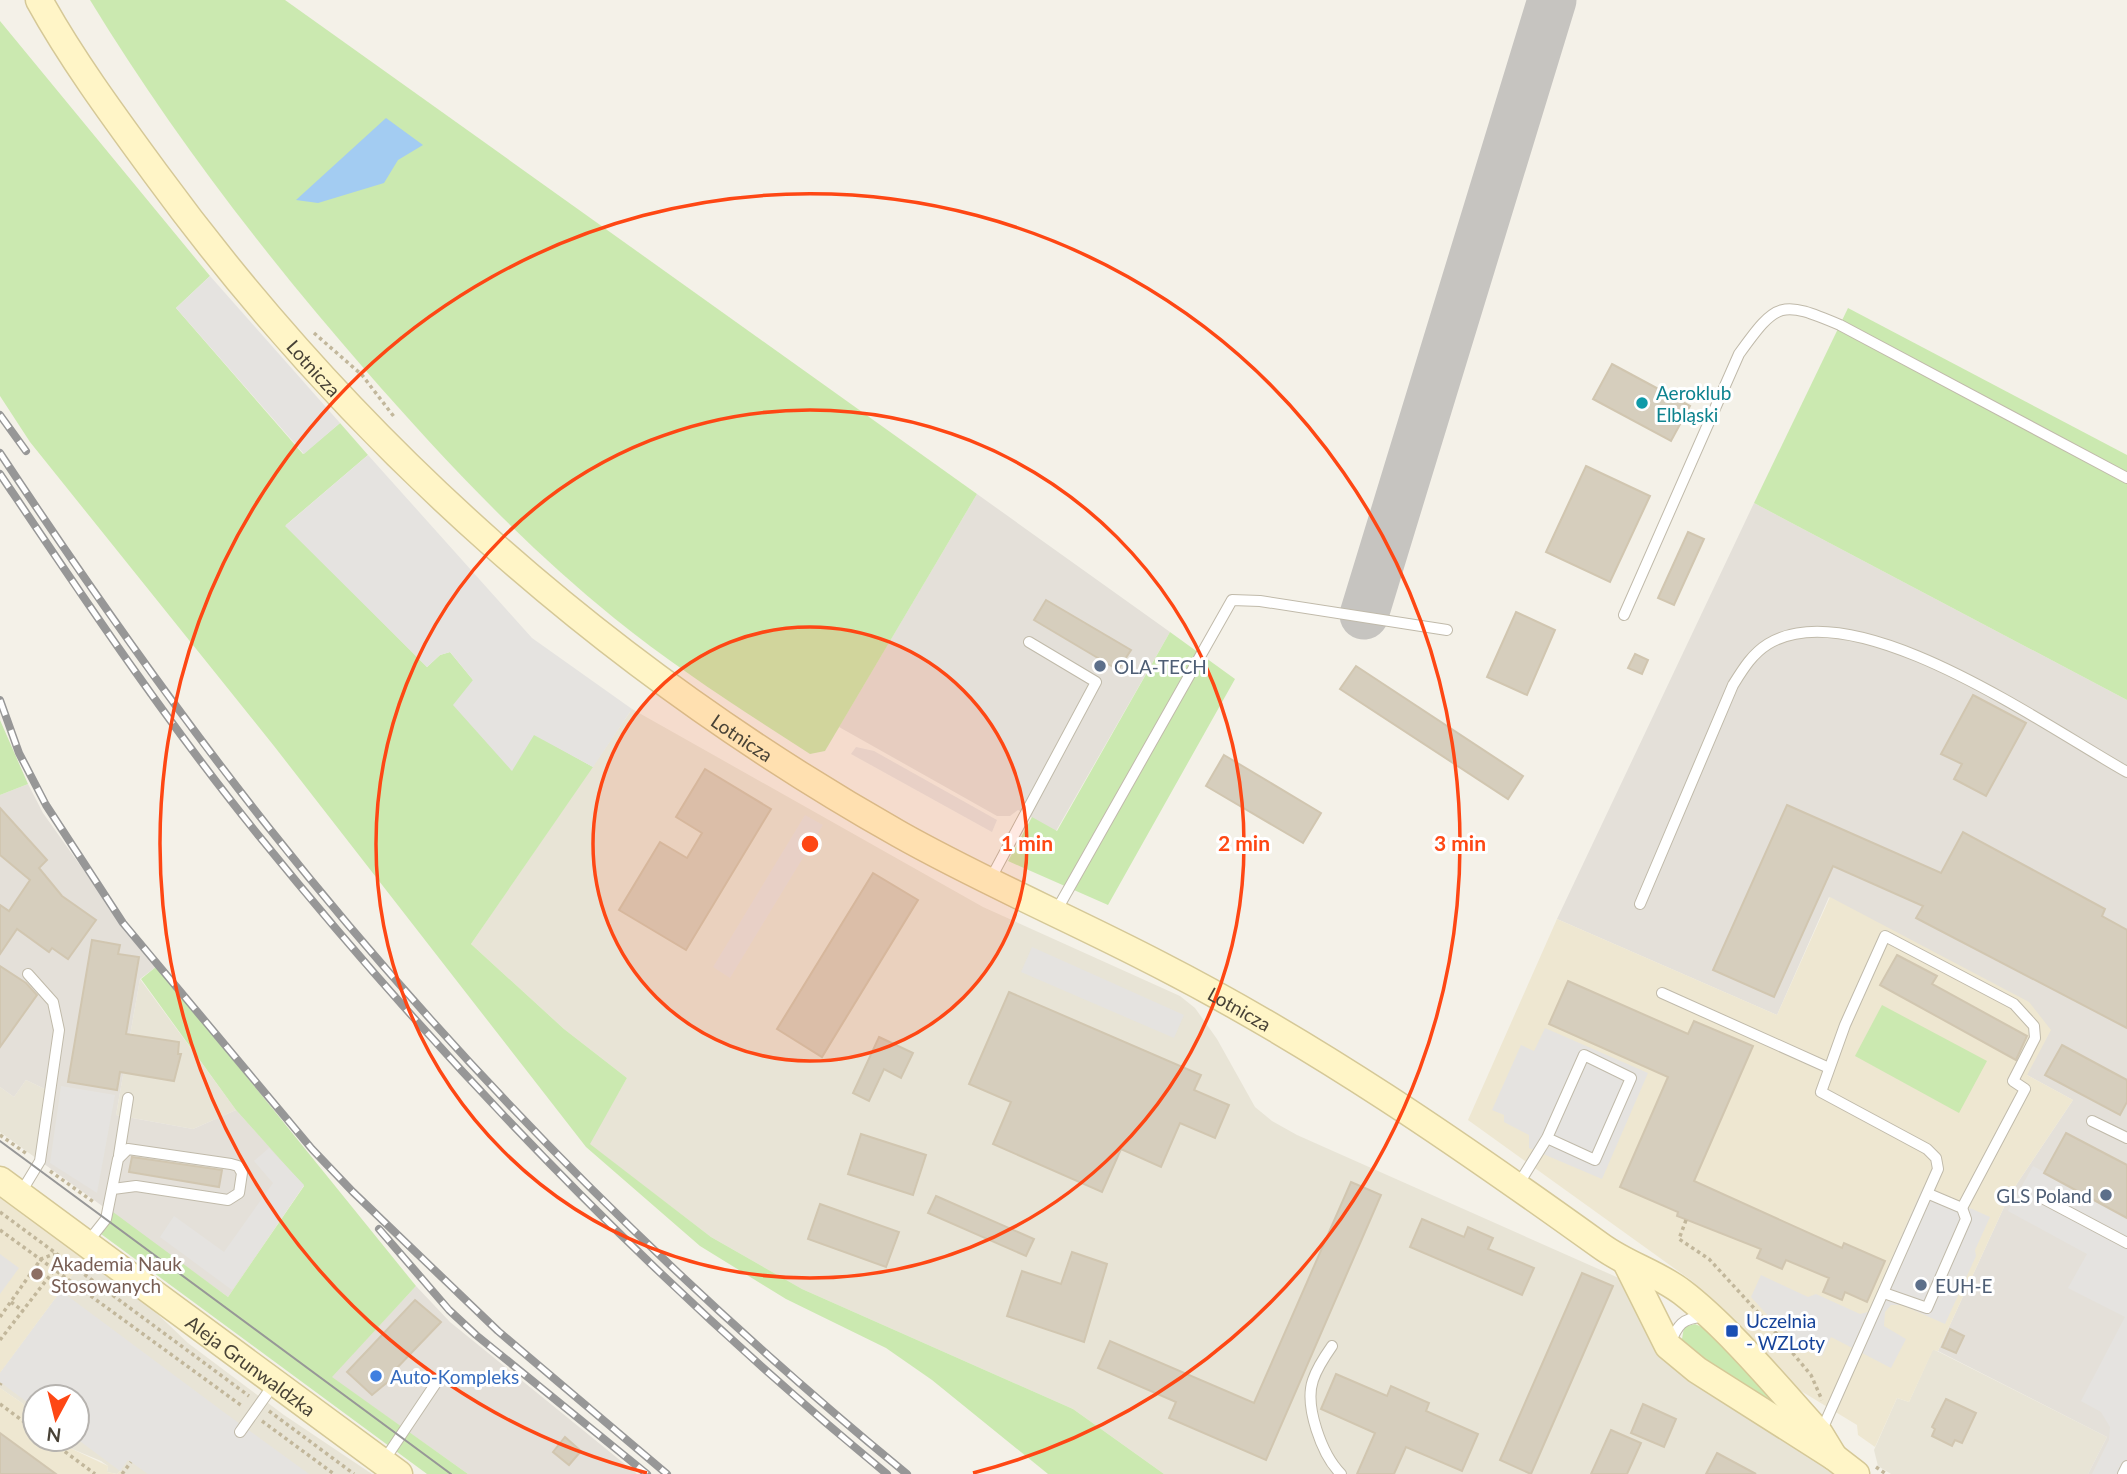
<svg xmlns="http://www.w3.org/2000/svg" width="2127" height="1474" viewBox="0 0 2127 1474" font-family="Lato,sans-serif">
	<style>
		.residential { fill: #e8e4d6 }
		.industrial { fill: #e4e0d9 }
		.education { fill: #eee7d1 }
		.green { fill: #cbe9b0 }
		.parking { fill: #e5e3e0 }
		.water { fill: #a3ccf2 }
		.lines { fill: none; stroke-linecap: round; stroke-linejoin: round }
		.taxiway { stroke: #c6c4c0; stroke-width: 49 }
		.building { fill: #d6cebd; stroke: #d1c6b0; stroke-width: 2 }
		.lane-casing { stroke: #c0baaa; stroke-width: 12 }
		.secondary-casing { stroke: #d5c897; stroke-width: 29 }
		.path { stroke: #c2b79b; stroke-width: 3.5; stroke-dasharray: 3.5 3.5; stroke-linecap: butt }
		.lane { stroke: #fff; stroke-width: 10 }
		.secondary { stroke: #fff5c7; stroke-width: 26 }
		.tram { stroke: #979797; stroke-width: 2 }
		.rail-casing { stroke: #979797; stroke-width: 8 }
		.rail { stroke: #fff; stroke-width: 5; stroke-dasharray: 16; stroke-linecap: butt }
		.ring { fill: none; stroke: #fe4714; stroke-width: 3.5 }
		.culture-dot { fill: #0f9aa8; stroke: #fff; stroke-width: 2.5 }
		.service-dot { fill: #5c6f8a; stroke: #fff; stroke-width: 2.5 }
		.education-dot { fill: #8d6e63; stroke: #fff; stroke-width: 2.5 }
		.transit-dot { fill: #1a4fb4; stroke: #fff; stroke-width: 2.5 }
		.shop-dot { fill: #3f7fe0; stroke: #fff; stroke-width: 2.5 }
		.labels { text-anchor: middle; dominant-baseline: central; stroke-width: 6; stroke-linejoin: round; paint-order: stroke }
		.street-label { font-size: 19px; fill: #484236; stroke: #fff }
		.culture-label { font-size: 19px; fill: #0d838f; stroke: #fff; text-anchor: start }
		.service-label { font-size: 19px; fill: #4e5e75; stroke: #fff; text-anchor: start }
		.education-label { font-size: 19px; fill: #785e54; stroke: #fff; text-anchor: start }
		.transit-label { font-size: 19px; fill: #164399; stroke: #fff; text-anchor: start }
		.shop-label { font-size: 19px; fill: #366cbe; stroke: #fff; text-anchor: start }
		.centre { fill: #fe4714; stroke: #fff; stroke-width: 3.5 }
		.ring-label { font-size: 21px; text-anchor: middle; font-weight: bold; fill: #fe4714; stroke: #fff; stroke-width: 6; stroke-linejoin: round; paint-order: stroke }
	</style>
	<rect width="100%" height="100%" fill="#f4f1e8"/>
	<g class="residential">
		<polygon points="632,709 983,907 1180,996 1195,1008 1217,1039 1255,1107 1272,1121 1297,1135 1621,1279 1644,1308 1771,1433 1835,1474 1164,1474 1073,1409 802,1289 711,1237 589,1144 627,1078 564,1029 471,944"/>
		<polygon points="140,979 236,1110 193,1129 116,1115"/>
		<polygon points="26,1080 49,1091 40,1161 0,1132 0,1087 14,1097"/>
		<polygon points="85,1258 148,1305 188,1343 284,1415 372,1474 124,1474 120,1471 117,1474 107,1472 108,1466 101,1461 70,1448 64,1439 77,1439 77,1397 35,1397 35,1418 22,1403 0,1388 0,1373"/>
		<polygon points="1933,1349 2107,1437 2088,1474 1891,1474 1878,1466 1874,1450 1897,1398 1909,1402"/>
	</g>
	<g class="industrial">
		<polygon points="977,494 1170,632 1056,831 1018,810 1010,816 997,816 839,727"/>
		<polygon points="1754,503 2127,700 2127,1474 2088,1474 2107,1437 1938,1351 2010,1194 2073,1100 2027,1075 1829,897 1777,1015 1557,919"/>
		<polygon points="28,784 43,813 121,923 157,966 140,979 116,1115 193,1129 236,1110 304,1185 228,1297 40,1161 49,1091 26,1080 14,1097 0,1087 0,795"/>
		<polygon points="416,1286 450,1322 637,1474 468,1474 331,1377"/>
	</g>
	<g class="education">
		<polygon points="1830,897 2029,1002 2051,1030 2027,1075 2073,1100 2010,1194 1938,1351 1933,1350 1909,1402 1897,1398 1875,1447 1858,1435 1857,1425 1796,1388 1692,1281 1468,1120 1557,919 1777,1015"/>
		<polygon points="0,1195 85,1258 0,1373"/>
		<polygon points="0,1388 22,1403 35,1418 35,1439 64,1439 70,1448 108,1466 107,1472 117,1474 120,1471 124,1474 0,1474"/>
	</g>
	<g class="green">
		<path d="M90,0H285L977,494L825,751L810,754C743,711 676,668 614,618C524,545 444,460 367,372C265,255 171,133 90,0Z"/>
		<polygon points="0,21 210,276 176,308 303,454 340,423 368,455 286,525 427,667 440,655 450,652 473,680 511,770 534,734 593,767 471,944 564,1029 627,1078 590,1144 711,1237 802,1289 1073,1409 1164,1474 1048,1474 932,1380 886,1348 786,1299 700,1246 586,1147 274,746 30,442 0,396"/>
		<polygon points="1848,308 2127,455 2127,700 1754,503"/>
		<polygon points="1170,632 1235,679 1108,905 1008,861 1032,817 1057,831"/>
		<polygon points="0,720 28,784 0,795"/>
		<polygon points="157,966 416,1286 332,1377 468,1474 427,1474 97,1231 109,1209 228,1297 304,1186 236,1110 141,979"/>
		<polygon points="1882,1005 1987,1061 1959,1113 1855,1056"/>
		<polygon points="1695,1324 1704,1328 1784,1412 1681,1345 1684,1327"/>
	</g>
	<g class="parking">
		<polygon points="210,276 340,423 304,454 176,308"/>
		<polygon points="368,455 532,638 632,709 593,767 534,735 512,771 453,705 473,680 450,652 440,655 427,667 285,526"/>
		<polygon points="856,747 874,751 997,820 992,832 851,754"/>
		<polygon points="805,815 823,825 730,978 713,967"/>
		<polygon points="1032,947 1184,1015 1174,1038 1021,972"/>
		<polygon points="1545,1028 1648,1073 1602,1179 1529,1148 1529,1135 1504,1122 1504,1115 1492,1110 1521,1045 1534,1051"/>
		<polygon points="61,1086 115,1095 97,1193 50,1163"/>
		<polygon points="269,1148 304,1185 232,1290 160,1237 174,1216 224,1252 273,1183 254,1161"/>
		<polygon points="2033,1166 2127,1218 2127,1474 2092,1474 2109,1440 2110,1427 2101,1412 2081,1401 2125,1317 2068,1288 2087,1254 2008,1211"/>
		<polygon points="1923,1187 1990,1217 1975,1250 1976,1256 1945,1324 1902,1305 1891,1305 1885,1312 1884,1326 1906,1339 1891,1368 1831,1337 1822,1356 1793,1343 1751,1297 1761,1275 1808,1297 1816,1294 1860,1314 1868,1312"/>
		<polygon points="0,1254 19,1268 0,1294"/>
		<polygon points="61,1291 225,1413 309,1474 148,1474 128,1460 120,1471 77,1439 77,1397 35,1397 35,1408 0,1382 0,1373"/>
	</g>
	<polygon class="water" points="386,118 423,145 398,160 384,183 318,203 296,200"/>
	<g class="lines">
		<polyline class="taxiway" points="1364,615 1552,0"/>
	</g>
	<g class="building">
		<polygon points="1612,364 1690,406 1671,441 1593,399"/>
		<polygon points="1586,466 1650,496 1610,582 1546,552"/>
		<polygon points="1688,532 1704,539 1674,605 1658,598"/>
		<polygon points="1046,600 1131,650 1118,670 1034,620"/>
		<polygon points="1516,612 1555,630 1527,695 1487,677"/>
		<polygon points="1635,654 1648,660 1642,674 1628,668"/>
		<polygon points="1356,666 1523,776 1508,799 1340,689"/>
		<polygon points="1973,695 2026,723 1986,796 1954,779 1962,764 1941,754"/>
		<polygon points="1224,755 1321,813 1303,843 1206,786"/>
		<polygon points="705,769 771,809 686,950 619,910 660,842 687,858 702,833 676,817"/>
		<polygon points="1787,805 1941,873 1963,832 2105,909 2102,916 2127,930 2127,1028 1916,918 1923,906 1833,866 1774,997 1713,970"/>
		<polygon points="0,808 47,860 39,868 62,896 96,920 68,959 52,948 49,952 17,929 0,954 0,905 9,911 30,880 0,855"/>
		<polygon points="873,873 918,900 822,1057 777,1029"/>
		<polygon points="92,940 120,945 118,954 139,957 126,1034 179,1042 178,1054 181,1054 174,1081 120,1072 117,1090 68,1082"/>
		<polygon points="1897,955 1937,976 1932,984 2027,1036 2016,1060 1880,985"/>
		<polygon points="0,966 26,983 37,995 0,1047"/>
		<polygon points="1568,981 1688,1034 1694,1021 1753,1046 1694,1181 1842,1248 1844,1243 1885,1261 1867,1302 1845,1292 1842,1300 1823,1292 1829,1278 1786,1260 1782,1269 1757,1258 1761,1249 1677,1216 1678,1212 1620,1187 1668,1077 1549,1024"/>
		<polygon points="1009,992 1201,1075 1194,1090 1229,1105 1215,1138 1180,1123 1161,1167 1121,1149 1102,1192 993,1144 1011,1102 969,1084"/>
		<polygon points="879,1037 913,1053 901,1078 884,1069 869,1101 853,1093"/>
		<polygon points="2062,1045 2127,1080 2127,1102 2120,1115 2045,1075"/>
		<polygon points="2066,1133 2127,1165 2127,1218 2044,1173"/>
		<polygon points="861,1134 926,1155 913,1195 848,1174"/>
		<polygon points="132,1157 222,1170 219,1187 129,1172"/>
		<polygon points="1351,1182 1381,1195 1266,1460 1169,1418 1176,1402 1098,1368 1110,1341 1254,1403"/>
		<polygon points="936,1196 1034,1239 1026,1256 928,1213"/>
		<polygon points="820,1204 899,1232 886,1267 808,1239"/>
		<polygon points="1422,1219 1464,1237 1468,1227 1493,1238 1488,1249 1534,1268 1522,1295 1410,1247"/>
		<polygon points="1072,1252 1107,1264 1084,1342 1007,1316 1022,1271 1061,1284"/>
		<polygon points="1582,1273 1613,1286 1531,1474 1500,1460"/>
		<polygon points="415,1300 441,1322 392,1373 395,1376 372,1395 347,1372"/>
		<polygon points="1950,1329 1964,1336 1956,1353 1942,1347"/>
		<polygon points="1336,1374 1387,1396 1391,1386 1429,1403 1426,1411 1478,1434 1462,1471 1406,1447 1394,1474 1357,1474 1375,1433 1321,1409"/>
		<polygon points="1946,1399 1976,1413 1962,1443 1955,1440 1952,1446 1932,1436 1935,1429 1932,1427"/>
		<polygon points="1643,1404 1676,1419 1664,1447 1631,1433"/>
		<polygon points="1611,1430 1641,1443 1627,1474 1591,1474"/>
		<polygon points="0,1433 56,1474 0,1474"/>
		<polygon points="565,1437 581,1451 569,1465 553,1452"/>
		<polygon points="1717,1453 1756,1474 1706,1474"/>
	</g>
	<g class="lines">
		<g class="lane-casing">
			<g id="lane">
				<path d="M1624,615L1739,354C1777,301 1781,300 1840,325L2127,478"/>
				<polyline points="990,880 1096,682 1029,642"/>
				<path d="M1640,904L1733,685C1743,669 1752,654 1768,644C1856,590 2048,728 2127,772"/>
				<polyline points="1055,913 1232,600 1260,601 1447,630"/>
				<polyline points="1662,993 1829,1068"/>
				<polyline points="2092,1121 2127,1138"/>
				<polyline points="119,1155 128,1098"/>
				<polyline points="1518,1185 1547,1138 1584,1055 1631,1078 1595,1160 1547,1138"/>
				<polyline points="20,1194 40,1161 59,1030 53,1002 28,974"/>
				<polyline points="2044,1199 2127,1243"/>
				<polyline points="87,1243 106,1219 118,1159 128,1149 231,1164 238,1166 242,1173 239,1193 228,1200 136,1186 113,1189"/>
				<polyline points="1884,1293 1927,1308 1966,1219 1962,1208 1929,1194"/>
				<path d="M1670,1343C1678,1325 1682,1318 1703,1317"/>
				<path d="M1332,1346C1325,1356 1317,1368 1313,1380C1304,1406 1322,1455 1341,1474"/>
				<polyline points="240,1432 274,1384"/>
				<polyline points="1821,1432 1938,1169 1936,1158 1927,1149 1821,1092 1845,1025 1885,936 2014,1004 2034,1026 2035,1038 2013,1081 2025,1089 1962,1208"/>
				<polyline points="383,1462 438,1380"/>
				<polyline points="2123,1474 2127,1466"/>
			</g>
		</g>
		<g class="secondary-casing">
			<g id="secondary">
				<path id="s1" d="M39,0C72,60 115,118 156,174C354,445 607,669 899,834C984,882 1074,920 1160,965C1316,1045 1459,1144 1601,1246C1627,1265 1657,1273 1682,1292C1729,1328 1780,1390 1820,1434L1834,1457"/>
				<path id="s2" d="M0,1180L399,1474"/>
				<polyline points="1626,1262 1668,1346 1697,1370 1834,1457 1856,1474"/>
			</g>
		</g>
		<g class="path">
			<polyline points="314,333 362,375 395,418"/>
			<polyline points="0,1135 27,1154"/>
			<polyline points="50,1171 95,1203"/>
			<polyline points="0,1212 249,1396"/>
			<polyline points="1686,1220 1679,1239 1709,1259 1765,1320 1811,1375 1822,1400"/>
			<polyline points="0,1230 242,1406"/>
			<polyline points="11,1302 23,1311"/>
			<polyline points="0,1317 41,1259 54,1254"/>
			<polyline points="0,1340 55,1269 55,1253"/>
			<polyline points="0,1385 1,1383"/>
			<polyline points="0,1404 35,1430"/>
			<polyline points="269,1411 354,1474"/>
			<polyline points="262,1421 334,1474"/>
			<polyline points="48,1439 95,1474"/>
			<polyline points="1876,1467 1886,1474"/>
			<polyline points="122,1474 131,1462"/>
		</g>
		<use href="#lane" class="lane"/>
		<use href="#secondary" class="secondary"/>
		<polyline class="tram" points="0,1141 451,1474"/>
		<g class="rail-casing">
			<g id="rail">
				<polyline points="0,415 26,451"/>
				<path d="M0,453C85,581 173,707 269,828C457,1065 673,1282 907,1474"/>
				<path d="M0,474C83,597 165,720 259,836C447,1068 656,1284 887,1474"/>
				<polyline points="0,700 19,753 46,805 123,923 312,1149 353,1192 498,1331 667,1474"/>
				<polyline points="379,1229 449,1310 476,1335 647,1474"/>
			</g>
		</g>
		<use href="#rail" class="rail"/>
	</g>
	<circle cx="810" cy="844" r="217" fill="#fe4714" fill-opacity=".12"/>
	<g class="ring">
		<circle cx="810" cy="844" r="217"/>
		<circle cx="810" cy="844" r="434"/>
		<path d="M647 1473A650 650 0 1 1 973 1473"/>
	</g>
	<circle class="culture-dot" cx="1642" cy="403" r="7"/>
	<g class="service-dot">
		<circle cx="1100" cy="666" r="7"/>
		<circle cx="2106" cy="1195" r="7"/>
		<circle cx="1921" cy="1285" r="7"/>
	</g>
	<circle class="education-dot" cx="37" cy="1274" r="7"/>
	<rect class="transit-dot" x="1725" y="1324" width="14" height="14" rx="3.5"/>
	<circle class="shop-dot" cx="376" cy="1376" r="7"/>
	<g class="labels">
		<g class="street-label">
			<text stroke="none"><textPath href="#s1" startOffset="460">Lotnicza</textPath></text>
			<text stroke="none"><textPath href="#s1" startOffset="1027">Lotnicza</textPath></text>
			<text stroke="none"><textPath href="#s1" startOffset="1594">Lotnicza</textPath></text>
			<text stroke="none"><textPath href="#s2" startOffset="312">Aleja Grunwaldzka</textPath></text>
		</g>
		<g class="culture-label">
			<text x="1656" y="392">Aeroklub<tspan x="1656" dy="22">Elbląski</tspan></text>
		</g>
		<g class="service-label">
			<text x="1114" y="666">OLA-TECH</text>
			<text x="2092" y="1195" text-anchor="end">GLS Poland</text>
			<text x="1935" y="1285">EUH-E</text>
		</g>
		<g class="education-label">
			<text x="51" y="1263">Akademia Nauk<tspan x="51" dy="22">Stosowanych</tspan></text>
		</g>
		<g class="transit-label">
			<text x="1746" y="1320">Uczelnia<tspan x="1746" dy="22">- WZLoty</tspan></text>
		</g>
		<g class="shop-label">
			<text x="390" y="1376">Auto-Kompleks</text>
		</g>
	</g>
	<circle cx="810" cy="844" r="10" class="centre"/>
	<g class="ring-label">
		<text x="1027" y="851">1 min</text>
		<text x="1244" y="851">2 min</text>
		<text x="1460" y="851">3 min</text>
	</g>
	<g transform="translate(56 1418) rotate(187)"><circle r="33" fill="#ffffff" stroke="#b6b3af" stroke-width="2"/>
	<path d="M0-5L12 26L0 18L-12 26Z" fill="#fe4714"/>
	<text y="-10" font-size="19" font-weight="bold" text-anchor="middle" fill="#484236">N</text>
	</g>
</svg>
